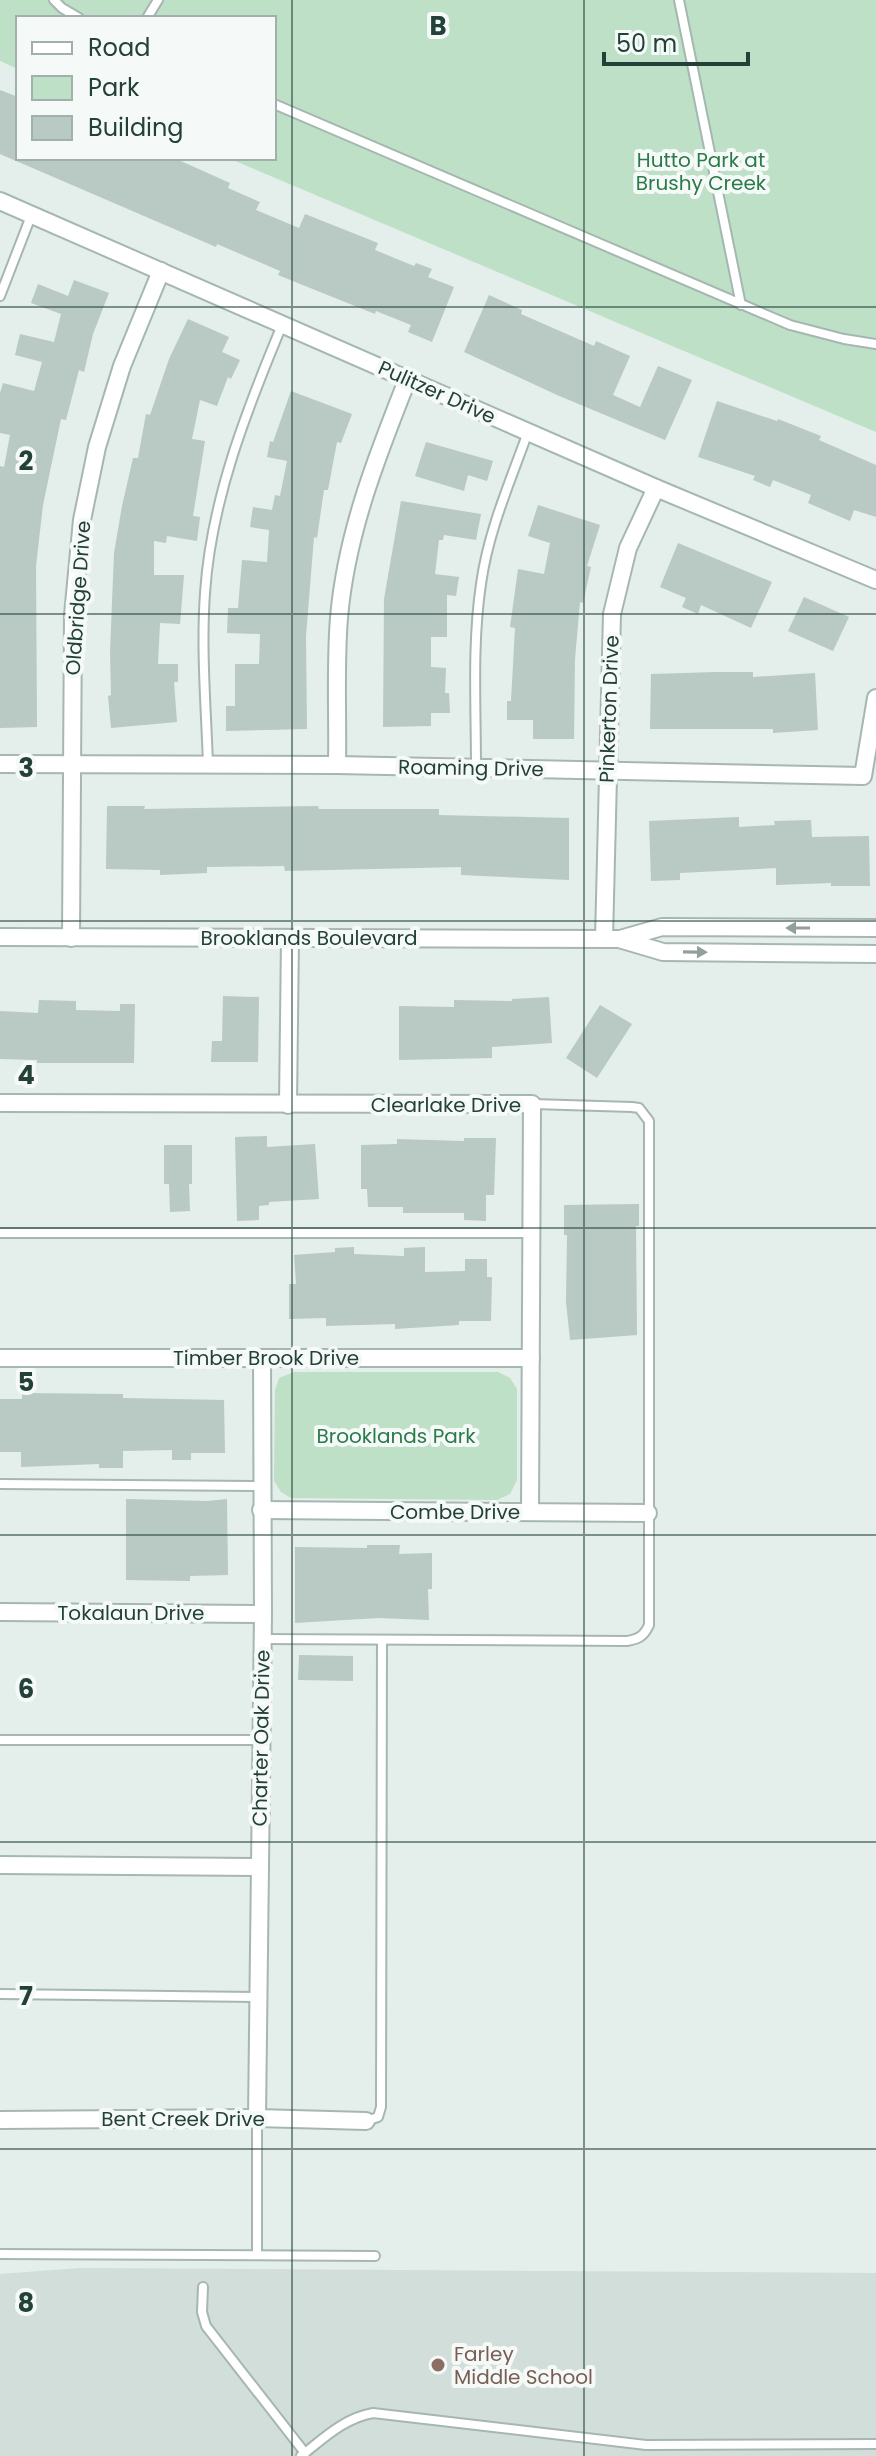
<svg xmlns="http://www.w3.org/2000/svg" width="876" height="2456" viewBox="0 0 876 2456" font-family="Poppins,sans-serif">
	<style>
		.built { fill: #d2ded9 }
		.green { fill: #bde0c6 }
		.building { fill: #b9c9c3 }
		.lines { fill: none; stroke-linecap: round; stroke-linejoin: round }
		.service-casing { stroke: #a6b7b1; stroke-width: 12 }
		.minor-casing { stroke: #a6b7b1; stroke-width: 20 }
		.service { stroke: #fff; stroke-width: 8 }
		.minor { stroke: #fff; stroke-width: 16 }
		.oneway { fill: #91a09c }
		.grid { fill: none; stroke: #234139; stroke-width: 2; stroke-opacity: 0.55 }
		.education-dot { fill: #8d6e63; stroke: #f5faf8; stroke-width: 3 }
		.labels { text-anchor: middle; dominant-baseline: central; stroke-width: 8; stroke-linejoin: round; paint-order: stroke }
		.park-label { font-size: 20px; fill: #2b7a49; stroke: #f5faf8 }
		.street-label { font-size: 20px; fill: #234139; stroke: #f5faf8 }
		.education-label { font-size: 20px; fill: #785e54; stroke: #f5faf8; text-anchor: start }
		.grid-label { font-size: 26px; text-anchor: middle; font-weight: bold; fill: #234139; stroke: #f5faf8; stroke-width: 8; stroke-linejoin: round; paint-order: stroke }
	</style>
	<rect width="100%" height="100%" fill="#e4eeea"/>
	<polygon class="built" points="80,2268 876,2273 876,2456 0,2456 0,2274"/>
	<g class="green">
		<polygon points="0,0 876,0 876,432 228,158 274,158 274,18 18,18 18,69 0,61"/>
		<polygon points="294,1372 498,1372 510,1378 517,1389 517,1480 510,1494 497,1500 291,1498 281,1492 274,1481 275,1390 279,1378"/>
	</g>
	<g class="building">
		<polygon points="0,90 18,97 18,158 174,158 230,183 228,188 260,202 256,210 299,228 305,214 378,243 375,250 414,266 416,263 432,269 428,277 454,287 432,342 408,332 411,325 376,311 375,314 320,292 278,275 280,271 217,244 216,247 0,154"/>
		<polygon points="74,280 109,293 93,334 84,372 79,370 66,420 61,419 43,505 36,566 37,727 0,728 0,466 4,467 10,435 0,433 0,393 3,383 34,391 42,362 15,355 20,334 54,342 61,314 31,303 38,284 68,296"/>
		<polygon points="489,295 522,310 521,314 594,346 596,341 630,356 613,395 640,407 658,366 692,380 665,440 557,395 464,352"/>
		<polygon points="188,319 229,337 222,352 240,360 231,379 228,377 217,406 200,400 192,439 205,441 193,516 200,517 197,541 167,536 166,543 154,541 154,575 184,575 180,624 160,623 158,664 178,664 178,682 174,682 177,722 111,728 108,696 111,695 110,652 114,553 122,506 133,458 138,458 146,414 150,415 169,359"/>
		<polygon points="291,391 352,414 341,443 337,442 328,490 324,490 317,538 314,537 306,636 307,729 226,731 226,706 235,706 235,664 259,664 260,634 227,633 228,608 238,608 242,560 267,562 269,530 250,527 253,507 272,510 275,495 280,496 287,461 267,457 270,441 273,442"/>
		<polygon points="717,401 777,421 778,419 821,436 819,440 876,465 876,517 854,510 850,521 808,503 811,495 773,480 770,487 753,480 755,476 698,457"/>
		<polygon points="426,442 493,461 487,481 468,475 464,491 415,476"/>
		<polygon points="401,501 481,514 476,540 444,535 443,540 439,540 435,574 459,577 456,596 447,595 447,637 431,637 431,667 446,668 445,693 449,693 450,713 431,713 431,726 383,727 384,599"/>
		<polygon points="538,505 600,525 587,566 591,567 583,603 580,602 575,659 574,739 533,739 533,720 507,720 507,701 511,701 515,628 510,627 518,569 544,574 550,543 528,536"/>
		<polygon points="678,543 772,582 751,628 701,605 698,614 682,607 686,598 660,587"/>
		<polygon points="804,597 849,617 833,651 788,631"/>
		<polygon points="716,672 753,672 753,677 815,673 818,730 773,733 773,729 650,729 651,674"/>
		<polygon points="107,806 145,806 144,809 318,806 319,809 439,809 439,815 569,818 569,880 461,875 461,867 285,871 284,866 207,867 207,873 160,875 160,870 106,869"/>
		<polygon points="739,817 739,827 775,825 774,821 811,820 812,837 869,836 870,886 831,886 831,883 776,885 776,868 680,873 680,880 651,881 649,821"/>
		<polygon points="223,996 259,997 258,1062 211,1062 212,1041 222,1041"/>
		<polygon points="549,997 552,1043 492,1047 492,1058 399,1060 399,1006 454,1007 454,1000 512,1001 512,999"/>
		<polygon points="39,1000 76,1001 76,1010 120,1011 120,1004 135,1004 134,1063 37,1063 37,1060 0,1059 0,1011 38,1013"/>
		<polygon points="600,1005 632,1024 597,1078 566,1058"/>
		<polygon points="267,1136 267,1147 315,1144 319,1199 269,1202 269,1205 259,1206 259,1220 237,1221 235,1137"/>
		<polygon points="464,1138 496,1138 494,1195 486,1195 486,1221 464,1220 464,1213 403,1213 403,1207 368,1207 367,1189 361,1189 361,1145 397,1144 397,1139 464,1141"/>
		<polygon points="164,1145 192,1145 192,1184 189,1184 190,1211 170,1212 169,1184 164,1184"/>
		<polygon points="639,1204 639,1226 636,1226 637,1335 570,1340 566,1302 567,1235 564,1235 564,1205"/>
		<polygon points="354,1247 354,1254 404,1256 404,1248 425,1247 425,1272 465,1271 465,1259 487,1259 487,1277 492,1277 491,1321 459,1321 459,1325 395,1329 395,1324 326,1326 326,1318 289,1319 289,1284 296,1284 294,1255 335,1252 335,1248"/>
		<polygon points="22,1393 123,1394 123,1398 224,1400 225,1453 191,1453 191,1460 172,1460 172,1450 123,1451 123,1468 99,1468 99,1464 21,1467 21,1452 0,1452 0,1399 22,1399"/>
		<polygon points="126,1499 207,1501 227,1499 228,1575 190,1576 190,1581 126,1580"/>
		<polygon points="367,1545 400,1545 399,1554 432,1553 432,1589 428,1589 429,1620 379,1618 295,1623 295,1547 367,1548"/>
		<polygon points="299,1655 353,1656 353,1681 298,1680"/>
	</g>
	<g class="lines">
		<g class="service-casing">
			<g id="service">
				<polyline points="54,0 62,8 79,18"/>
				<polyline points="679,0 741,305"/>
				<polyline points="147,18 158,0"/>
				<polyline points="274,104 790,325 844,339 876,344"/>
				<polyline points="0,296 31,216"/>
				<path d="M208,764C206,707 201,649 205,593C211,500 247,409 282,325"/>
				<path d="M476,767C476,706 472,644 481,584C488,532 510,482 528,432"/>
				<polyline points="0,1233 531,1233"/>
				<polyline points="0,1484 261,1486"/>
				<path d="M262,1639L627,1641C639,1639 644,1636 649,1625V1121L639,1108L632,1107L533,1104"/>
				<polyline points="0,1740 261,1740"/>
				<polyline points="0,1994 258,1997"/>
				<polyline points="257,2119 257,2254"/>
				<polyline points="366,2121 378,2117 381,2107 382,1640"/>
				<polyline points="0,2254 375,2256"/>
				<polyline points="203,2287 202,2312 206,2326 305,2453"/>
				<path d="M301,2456C323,2439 344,2418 373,2413L646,2445L876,2444"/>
			</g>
		</g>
		<g class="minor-casing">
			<g id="minor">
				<polyline points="0,201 656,488 876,580"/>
				<polyline points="0,764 337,765 863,776 876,698"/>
				<path d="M337,765C338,717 335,667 339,618C346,534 377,456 408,378"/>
				<polyline points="0,937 619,939 663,952 876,954"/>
				<polyline points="71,938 73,615 82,520 97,447 122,366 161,271"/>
				<polyline points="604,939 612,614 628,548 656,488"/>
				<polyline points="620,939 662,927 876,928"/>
				<polyline points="0,1103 532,1104 530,1512"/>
				<polyline points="288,1105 290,938"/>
				<polyline points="0,1358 531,1358"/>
				<polyline points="261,1510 648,1513"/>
				<polyline points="0,1612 263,1614"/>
				<polyline points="0,1865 260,1867"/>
				<polyline points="257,2118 263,1614 262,1358"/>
				<polyline points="0,2120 257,2118 366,2121"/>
			</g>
		</g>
		<use href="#service" class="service"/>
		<use href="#minor" class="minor"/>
	</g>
	<defs><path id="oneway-solid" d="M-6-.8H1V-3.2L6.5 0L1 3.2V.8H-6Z" transform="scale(2)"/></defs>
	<g class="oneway">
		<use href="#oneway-solid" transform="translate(798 928) rotate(-180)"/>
		<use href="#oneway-solid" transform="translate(695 952) rotate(1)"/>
	</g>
	<path class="grid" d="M292,0V2456M584,0V2456M0,307H876M0,614H876M0,921H876M0,1228H876M0,1535H876M0,1842H876M0,2149H876"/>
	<circle class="education-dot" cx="438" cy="2365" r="8"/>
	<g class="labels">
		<g class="park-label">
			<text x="701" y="160">Hutto Park at<tspan x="701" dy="23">Brushy Creek</tspan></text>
			<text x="396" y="1436">Brooklands Park</text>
		</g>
		<g class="street-label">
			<text transform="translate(437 392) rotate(24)">Pulitzer Drive</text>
			<text transform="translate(78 598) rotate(-86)">Oldbridge Drive</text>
			<text transform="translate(609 709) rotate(-88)">Pinkerton Drive</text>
			<text transform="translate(471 768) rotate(1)">Roaming Drive</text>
			<text x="309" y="938">Brooklands Boulevard</text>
			<text x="446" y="1105">Clearlake Drive</text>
			<text x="266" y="1358">Timber Brook Drive</text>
			<text x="455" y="1512">Combe Drive</text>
			<text x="131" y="1613">Tokalaun Drive</text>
			<text transform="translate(261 1738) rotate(-89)">Charter Oak Drive</text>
			<text x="183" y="2119">Bent Creek Drive</text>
		</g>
		<g class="education-label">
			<text x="454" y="2354">Farley<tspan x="454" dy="23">Middle School</tspan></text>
		</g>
	</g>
	<g class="grid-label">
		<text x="438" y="35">B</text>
		<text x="26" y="470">2</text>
		<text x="26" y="777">3</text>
		<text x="26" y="1084">4</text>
		<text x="26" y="1391">5</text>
		<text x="26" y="1698">6</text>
		<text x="26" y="2005">7</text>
		<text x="26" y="2312">8</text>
	</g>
	<rect x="16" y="16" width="260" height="144" fill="#f5faf8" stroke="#a1b0ac" stroke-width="2"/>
	<rect x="32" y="42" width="40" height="12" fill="#ffffff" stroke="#a1b0ac" stroke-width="2"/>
	<text x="88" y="56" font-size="24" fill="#234139">Road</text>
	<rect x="32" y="76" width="40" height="24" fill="#bde0c6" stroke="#a1b0ac" stroke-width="2"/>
	<text x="88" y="96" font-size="24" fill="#234139">Park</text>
	<rect x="32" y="116" width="40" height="24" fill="#b9c9c3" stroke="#a1b0ac" stroke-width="2"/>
	<text x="88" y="136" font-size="24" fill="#234139">Building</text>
	<path d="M604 52v12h144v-12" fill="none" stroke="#234139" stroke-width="4"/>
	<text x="616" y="52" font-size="24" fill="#234139" stroke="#f5faf8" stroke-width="6" paint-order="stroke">50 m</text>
</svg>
